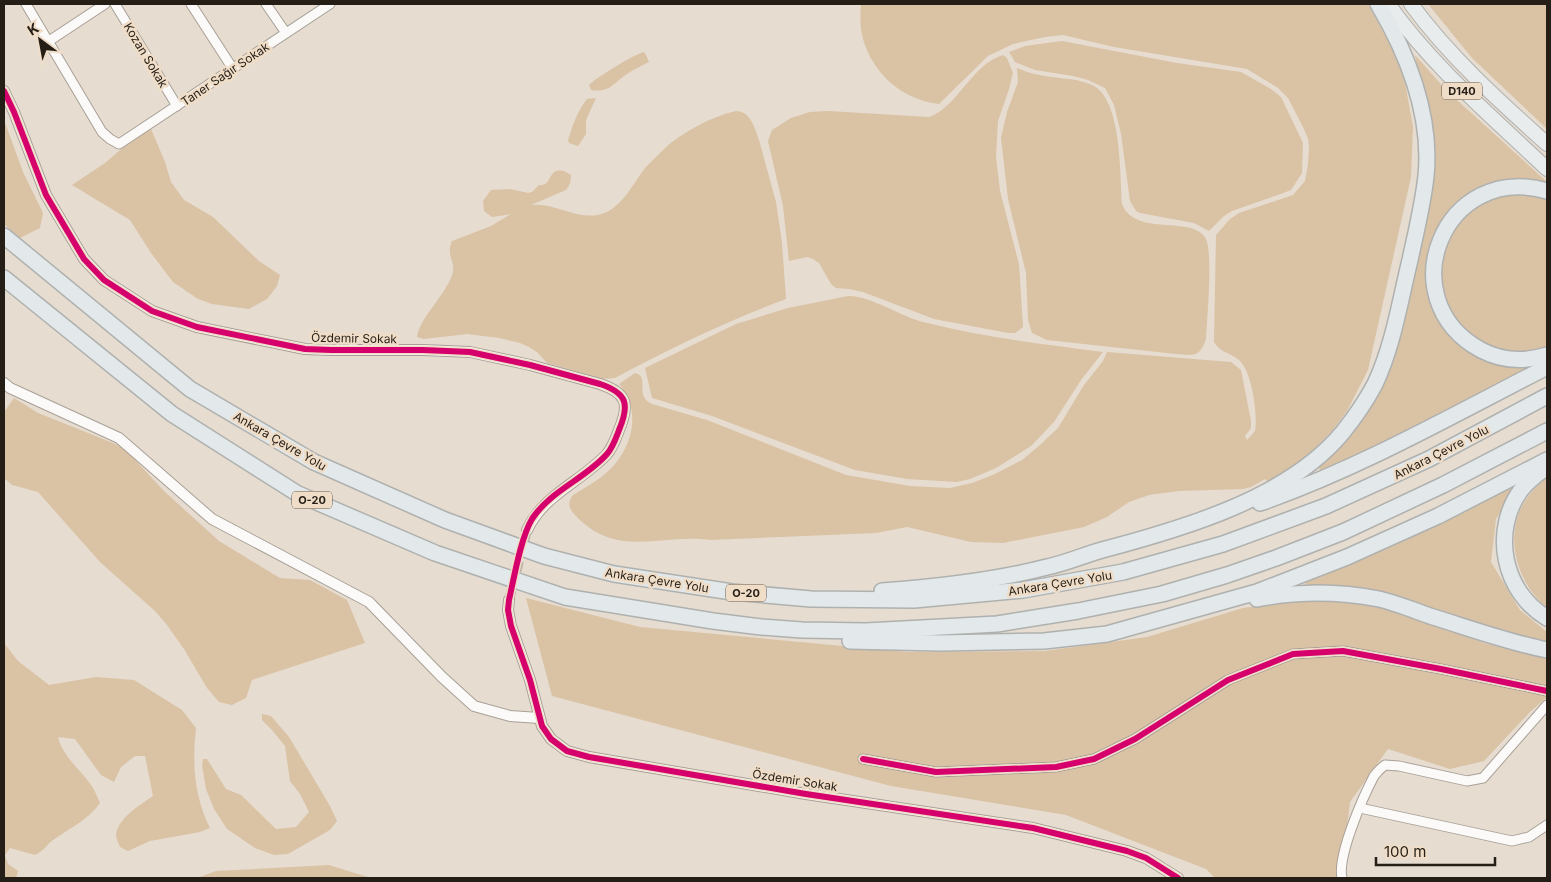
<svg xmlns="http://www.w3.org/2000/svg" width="1551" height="882" viewBox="0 0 1551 882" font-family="Inter,sans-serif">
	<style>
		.green { fill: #dac2a5 }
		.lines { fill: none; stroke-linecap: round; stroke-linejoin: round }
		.tertiary-tunnel { stroke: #bfb6ab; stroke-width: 10; stroke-dasharray: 10 5; stroke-linecap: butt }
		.minor-casing { stroke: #a8a097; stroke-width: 11 }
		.tertiary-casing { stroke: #a8a097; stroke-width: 12 }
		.trunk-casing { stroke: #afb1af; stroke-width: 16 }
		.motorway-casing { stroke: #afb1af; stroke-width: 18 }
		.minor { stroke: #fbfaf8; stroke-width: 9 }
		.tertiary { stroke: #fbfaf8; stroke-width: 10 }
		.trunk { stroke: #e8ecec; stroke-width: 14 }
		.motorway { stroke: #e3e8ea; stroke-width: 15 }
		.cycleway-casing { stroke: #efddc7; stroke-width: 9 }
		.cycleway { stroke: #d6006c; stroke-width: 6 }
		.labels { text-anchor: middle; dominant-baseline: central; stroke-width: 5; stroke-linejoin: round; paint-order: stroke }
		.shield { fill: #efddc7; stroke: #62574b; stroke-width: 1 }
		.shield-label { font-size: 11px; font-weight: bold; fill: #251e16 }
		.street-label { font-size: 12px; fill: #251e16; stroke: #efddc7 }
	</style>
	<rect width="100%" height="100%" fill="#e6dcd0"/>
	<g class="green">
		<path d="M861,4H1368L1402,66L1413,127L1411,177L1368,370L1347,411L1332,431L1301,463L1270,484L1265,479L1251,487L1243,489L1179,491L1149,495L1129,502L1107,517L1084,527L1003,543L971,542L907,527L876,533L711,540C660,533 617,560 575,515C569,509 567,502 573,495C584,488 596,482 606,473C632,451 643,411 619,384L635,373C651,377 633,395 652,404L707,420L846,475L910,486L950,488L972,483L995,474L1022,460L1040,445L1058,428L1084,385L1103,361L1107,352L1231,362L1241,370L1251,421V428L1245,436L1247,440L1255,431C1258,415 1252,371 1239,360C1231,353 1219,352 1214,342L1216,235L1230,219L1239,213L1293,195L1305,181L1308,164L1309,147L1308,139L1304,129L1288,98L1278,88L1247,69L1114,47L1063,35L1045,37L1013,44L988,56L939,104C903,100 873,74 863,39C860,28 860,15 861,4Z"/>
		<polygon points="1428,4 1547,4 1547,129 1472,58"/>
		<polygon points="1062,41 1177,63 1241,72 1271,89 1281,97 1303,143 1302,173 1291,190 1286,192 1232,211 1224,216 1209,231 1194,223 1140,213 1136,211 1130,201 1121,134 1114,105 1105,88 1088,80 1073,76 1035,70 1015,62 1009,52 1025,46"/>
		<path d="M644,52L646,55L649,62C642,66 634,69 627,74C613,83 610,93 591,90L589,85C594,79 636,53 644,52Z"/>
		<path d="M1003,55L1007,58L1013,73L1009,89L998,121L996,157L1000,191L1019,264L1023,327L1015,333H1008L934,319L863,292L849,289L836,288L831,284L819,263L813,259L807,257L789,261L783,206L768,141L772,130L791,118L810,112L828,111L929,117C956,109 973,63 1003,55Z"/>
		<polygon points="1415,55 1446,90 1547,182 1547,189 1466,200 1427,271 1428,291 1431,300 1440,321 1448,331 1529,363 1538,369 1323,474 1318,467 1352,435 1382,387 1397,347 1408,303 1418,261 1432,151"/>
		<path d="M1017,68C1023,70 1029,73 1035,74C1054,79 1074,77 1092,85C1122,98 1120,176 1122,204C1135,238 1194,214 1206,239C1213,254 1207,319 1206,339C1200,358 1193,355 1176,354L1047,340L1032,333L1028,320L1026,273L1008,199L1001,138L1007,112L1018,82Z"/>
		<path d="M596,98L586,120V134L578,146L569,143L568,140C573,124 577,112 587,99Z"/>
		<path d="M736,111C750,111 755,128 759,140L776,202L782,243L786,299C727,321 671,348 615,378L602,379L547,363L537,352L529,347L520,343L499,338L467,334L424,339L417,337C420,317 445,296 452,275C457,261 445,257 452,241L491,226L511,214L492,217L484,211L483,201L491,190L510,189L528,193L532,192L539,185C549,186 548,178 554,172C561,169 565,171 571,175C571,181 570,185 566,190L531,205C554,202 574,219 598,215C622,210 632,184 646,167C652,161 659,154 665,148C684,131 711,117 736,111Z"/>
		<polygon points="4,120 23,172 43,213 40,228 20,238 4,224"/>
		<polygon points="151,129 165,162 171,182 184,200 213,217 259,261 280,275 277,286 271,294 267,299 249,309 212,304 198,299 173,282 151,253 130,220 72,185 105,163 133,139"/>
		<polygon points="1538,191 1547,194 1547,349 1530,353 1505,352 1487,346 1467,332 1454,317 1445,302 1439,274 1448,231 1486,197"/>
		<path d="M848,296C869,295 900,316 923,322C982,337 1042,344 1103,352L1081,380L1054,422L1031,446L996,468L970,479L957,482L907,479L855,470L712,416L652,398L645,368L736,324L788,308Z"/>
		<polygon points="14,398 38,413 123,447 164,491 219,541 280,578 310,580 347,600 365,643 252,680 246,698 232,705 219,702 207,688 184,649 167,625 155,611 100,562 38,492 12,485 4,478 4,412"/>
		<path d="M1547,477V608C1519,585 1504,541 1522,506C1528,495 1538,485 1547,477Z"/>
		<polygon points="1509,485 1512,494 1496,519 1491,562 1520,610 1547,632 1547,645 1478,625 1419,604 1362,588 1305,586 1305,578"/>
		<polygon points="526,598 640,627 908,652 1045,651 1147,637 1243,608 1321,598 1393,610 1484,643 1547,659 1547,697 1531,711 1484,761 1450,769 1388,749 1350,802 1341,878 1215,878 1206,869 1066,815 891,786 552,696"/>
		<path d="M4,643L18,661L49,685L96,677L134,680L182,710L196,728C192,763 194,796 210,828L200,832L150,841L128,851L120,847C119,844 116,838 116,835C118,818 140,805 153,796L145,756H135L121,767L114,782L101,775L75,739L58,737C63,757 80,769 91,785C95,790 97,797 100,803C88,820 70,828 53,840C46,845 45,850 35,855L10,848L5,855L8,864L18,871L16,878H4Z"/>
		<polygon points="262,714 271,716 289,737 330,806 337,821 330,830 288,854 274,855 255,848 227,829 214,809 206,789 202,765 203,759 207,759 226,789 241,795 276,829 296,827 309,812 300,794 290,781 285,746 272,730 262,720"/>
		<polygon points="329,865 371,878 197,878 216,871"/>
	</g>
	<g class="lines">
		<polyline class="tertiary-tunnel" points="509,600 527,530"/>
		<g class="minor-casing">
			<g id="minor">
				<polyline points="26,4 102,132 110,139 119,144 330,4"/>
				<polyline points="115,4 177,106"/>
				<polyline points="191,4 233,69"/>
				<polyline points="266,4 286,33"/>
				<polyline points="49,41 105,4"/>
				<polyline points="863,759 936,772 1056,767 1094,759 1135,739 1228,680 1293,654 1343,651 1441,669 1547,691"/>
				<polyline points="1360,808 1512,841 1529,837 1547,825"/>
				<path d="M1342,878C1337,856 1363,797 1374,776C1377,772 1381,768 1385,765L1399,766L1467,781L1483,778L1547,705"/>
			</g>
		</g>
		<g class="tertiary-casing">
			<g id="tertiary">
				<path d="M4,91L14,112L46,195L84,259L104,280L152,311L197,327L305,349L331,350H423L470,352L530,365L600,384C627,393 630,404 619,430C616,438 613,447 607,454C581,482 544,494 527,530"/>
				<polyline points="4,383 10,388 119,438 212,519 369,602 442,677 474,706 510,716 539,718"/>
				<polyline points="509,600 508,610 511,626 530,680 542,726 551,739 567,751 589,757 806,794 1033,828 1127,851 1146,858 1178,878"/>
			</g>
		</g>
		<g class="trunk-casing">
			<g id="trunk">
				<path d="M1388,4C1434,68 1490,115 1547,169"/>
				<path d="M1411,4C1449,56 1499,101 1547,144"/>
			</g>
		</g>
		<g class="motorway-casing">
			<g id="motorway">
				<path d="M1547,191C1444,161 1388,299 1481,350C1502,361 1525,362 1547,355"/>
				<polyline points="4,236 190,389 314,462 445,520 544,556 614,574 732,592 811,599 914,600 1023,590 1123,572 1223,544 1326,506 1429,459 1547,396"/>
				<polyline points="4,278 172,414 298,494 435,553 565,597 713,621 761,627 802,630 866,631 997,624 1078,611 1162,594 1227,575 1276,558 1343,532 1443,485 1547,431"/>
				<path d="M1544,469C1536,475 1527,482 1521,490C1491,531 1503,592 1547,618"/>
				<path d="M1260,503C1360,468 1453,415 1547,367"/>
				<path d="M882,591C937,587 993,581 1047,567C1066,563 1084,555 1102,550C1182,529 1289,498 1343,432C1355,417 1366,401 1375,384C1393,346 1400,301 1410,260C1416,232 1423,204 1426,176C1432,115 1408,55 1378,4"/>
				<path d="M1257,599C1298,591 1337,591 1379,599C1396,603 1413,610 1430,616C1469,628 1507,642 1547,650"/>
				<polyline points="850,641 940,643 1044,641 1107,634 1257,592 1347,557 1438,516 1547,460"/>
			</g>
		</g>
		<use href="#minor" class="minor"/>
		<use href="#tertiary" class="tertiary"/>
		<use href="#trunk" class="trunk"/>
		<use href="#motorway" class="motorway"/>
		<g class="cycleway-casing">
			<g id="cycleway">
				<path d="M4,91L14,112L46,195L84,259L104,280L152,311L197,327L305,349L331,350H423L470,352L530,365L600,384C627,393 630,404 619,430C616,438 613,447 607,454C585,479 551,490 532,519C521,537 514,578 509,600L508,610L511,626L530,680L542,726L551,739L567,751L589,757L806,794L1033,828L1127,851L1146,858L1178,878"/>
				<polyline points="863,759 936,772 1056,767 1094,759 1135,739 1228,680 1293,654 1343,651 1441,669 1547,691"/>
			</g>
		</g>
		<use href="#cycleway" class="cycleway"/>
	</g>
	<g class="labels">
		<g class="shield">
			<rect x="1442" y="82.5" width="40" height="17" rx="4"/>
			<rect x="292" y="491.5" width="40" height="17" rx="4"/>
			<rect x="726" y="584.5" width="40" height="17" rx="4"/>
		</g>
		<g class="shield-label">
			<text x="1462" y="91">D140</text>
			<text x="312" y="500">O-20</text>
			<text x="746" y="593">O-20</text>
		</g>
		<g class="street-label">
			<text transform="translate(146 55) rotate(59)">Kozan Sokak</text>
			<text transform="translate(225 74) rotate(-34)">Taner Sağır Sokak</text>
			<text transform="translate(354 338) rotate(1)">Özdemir Sokak</text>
			<text transform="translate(280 441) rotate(30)">Ankara Çevre Yolu</text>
			<text transform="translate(1441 452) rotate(-27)">Ankara Çevre Yolu</text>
			<text transform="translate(657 580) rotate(9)">Ankara Çevre Yolu</text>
			<text transform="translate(1060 583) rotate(-9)">Ankara Çevre Yolu</text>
			<text transform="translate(795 780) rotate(9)">Özdemir Sokak</text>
		</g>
	</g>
	<rect width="1551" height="882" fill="none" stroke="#251e16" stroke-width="10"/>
	<g transform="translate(40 40) rotate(328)" stroke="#efddc7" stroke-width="4" paint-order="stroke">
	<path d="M0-4L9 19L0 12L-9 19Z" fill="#251e16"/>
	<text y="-8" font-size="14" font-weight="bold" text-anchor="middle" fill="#251e16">K</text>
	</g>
	<path d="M1376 857v8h119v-8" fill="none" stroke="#251e16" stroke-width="2.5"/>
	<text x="1384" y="857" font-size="15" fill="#251e16" stroke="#efddc7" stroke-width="4" paint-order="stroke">100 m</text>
</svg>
